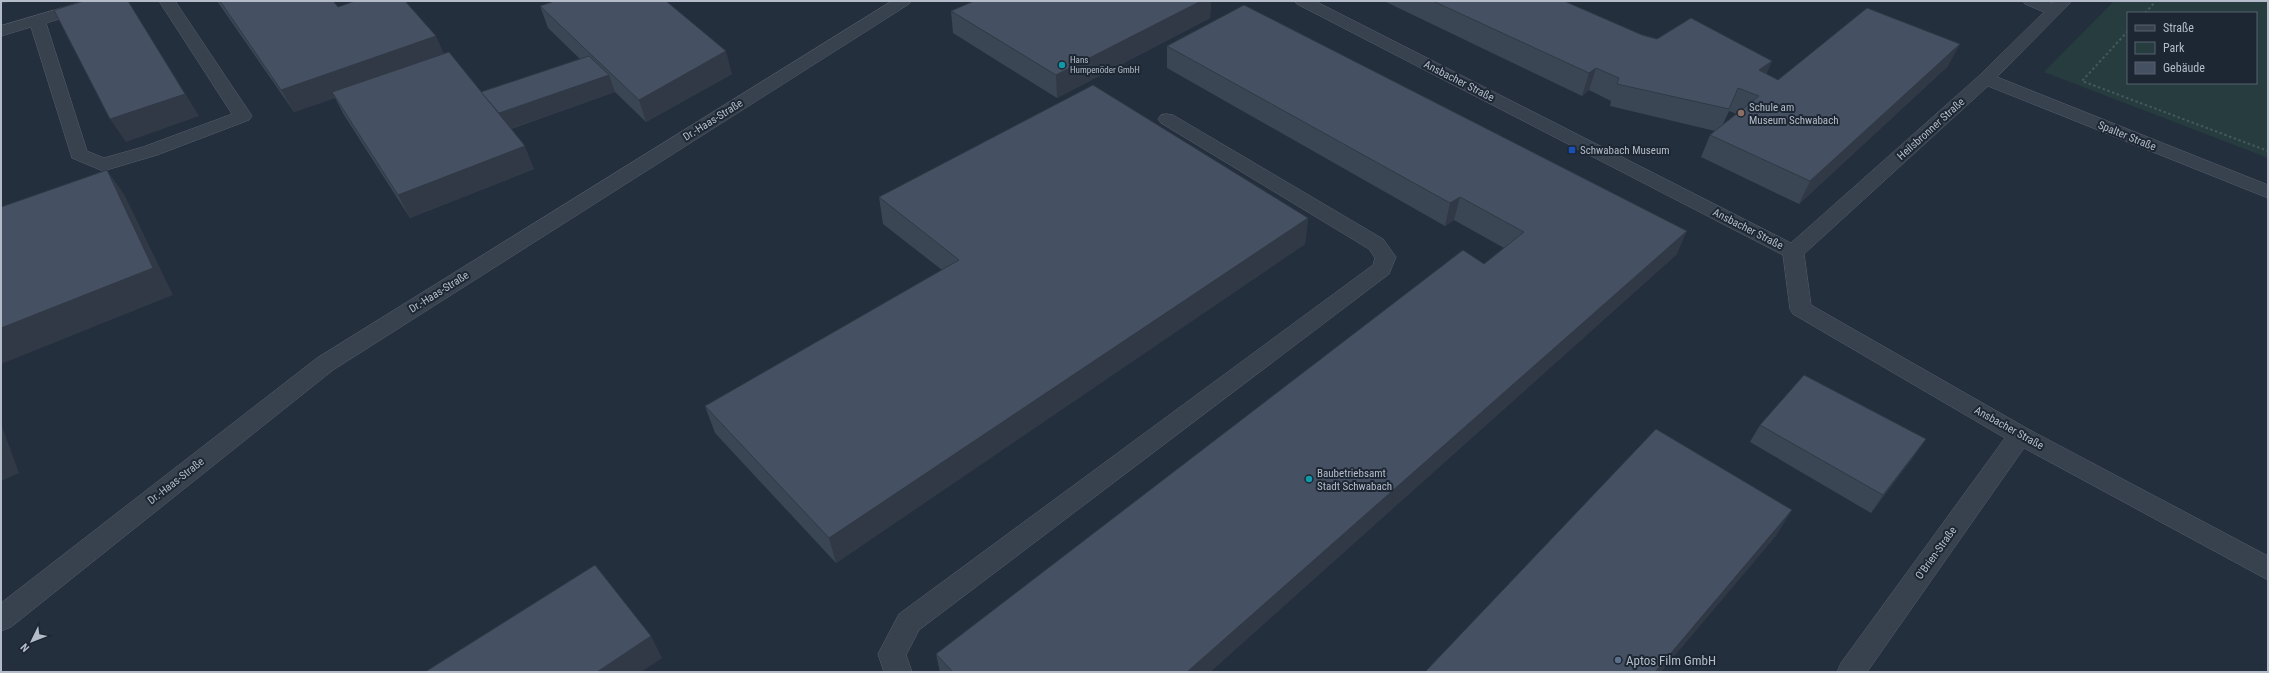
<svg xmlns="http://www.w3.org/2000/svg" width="2269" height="673" viewBox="0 0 2269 673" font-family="'Roboto Condensed',sans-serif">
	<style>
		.green { fill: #263c3f; fill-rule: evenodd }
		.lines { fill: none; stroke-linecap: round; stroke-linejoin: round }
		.minor-casing { stroke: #565f6c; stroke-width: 1 }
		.path { stroke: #44595c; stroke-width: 2; stroke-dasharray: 2.5 2.5; stroke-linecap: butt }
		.minor { fill: #38414e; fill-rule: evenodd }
		.wall { fill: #3b4654; fill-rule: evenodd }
		.shaded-wall { fill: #303945 }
		.building { fill: #455162; stroke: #303945 }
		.culture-dot { fill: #0f9aa8; stroke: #1d2633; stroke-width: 1.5 }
		.education-dot { fill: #8d6e63; stroke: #1d2633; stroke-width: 1.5 }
		.transit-dot { fill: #1a4fb4; stroke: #1d2633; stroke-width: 1.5 }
		.service-dot { fill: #5c6f8a; stroke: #1d2633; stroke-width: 1.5 }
		.labels { text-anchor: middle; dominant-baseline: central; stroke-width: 4; stroke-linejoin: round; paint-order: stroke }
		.far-poi-label { font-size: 9px; fill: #b4bcc9; stroke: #1d2633; text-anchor: start }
		.street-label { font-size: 11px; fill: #b4bcc9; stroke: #1d2633 }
		.poi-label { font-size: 11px; fill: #b4bcc9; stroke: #1d2633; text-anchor: start }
		.near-poi-label { font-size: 13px; fill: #b4bcc9; stroke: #1d2633; text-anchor: start }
	</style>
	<rect width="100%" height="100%" fill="#242f3e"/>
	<path class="green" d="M2114,1H2268V158L2044,72ZM2128,13H2256V83H2128Z"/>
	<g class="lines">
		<g class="minor-casing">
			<g id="minor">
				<polygon points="85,1 110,1 108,4 46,23 87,151 104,158 143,147 232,114 159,1 175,1 252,116 249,120 157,155 103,171 72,158 31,27 1,36 1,26"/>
				<polygon points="892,1 911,1 909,4 333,370 11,627 1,631 1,603 317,358"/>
				<polygon points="1295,1 1315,1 1791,243 1980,75 2044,12 2025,4 2023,1 2046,1 2052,3 2055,1 2072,1 1997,77 2268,185 2268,198 1988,86 1804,254 1811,305 2028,429 2268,556 2268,580 2024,448 1867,672 1837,672 1841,663 2005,438 1793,314 1790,309 1783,255 1297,4"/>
				<polygon points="1167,114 1173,115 1383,239 1396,257 1389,274 919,630 906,655 912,672 884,672 878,654 899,614 1373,265 1375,258 1369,249 1161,123 1158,119 1161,115"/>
			</g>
		</g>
		<g class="path">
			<polyline points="2145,13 2156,1"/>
			<polyline points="2128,31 2082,81 2268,151"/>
		</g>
		<use href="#minor" class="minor"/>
	</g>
	<g class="wall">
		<polygon points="217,1 333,1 338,7 444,54 481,92 580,59 548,28 540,6 732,74 646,122 615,92 511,129 534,169 410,218 344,115 335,98 294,112"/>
		<polygon points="974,1 1211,1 1210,18 1057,98 953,33 951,11"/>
		<path d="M1384,1H1564L1642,35L1657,39L1772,61L1766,74L1778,80L1948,66L1799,204L1701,157L1710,135L1715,131L1610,106L1611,101L1589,90L1582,96ZM1729,111L1737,114L1723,124Z"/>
		<polygon points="1167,46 1677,254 1210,672 940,672 936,654 1484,264 1504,248 1454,220 1445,226 1167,68"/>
		<polygon points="879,197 1308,218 1305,244 836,563 715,433 705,406 942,270 883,224"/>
		<polygon points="1760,425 1926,439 1914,456 1871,513 1750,442"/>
	</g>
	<g class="shaded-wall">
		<polygon points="1,1 13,1 1,4"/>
		<polygon points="128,1 199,116 126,142 110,119"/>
		<polygon points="1201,1 1211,1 1210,18 1057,98 1056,75"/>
		<polygon points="436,36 446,58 332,92 335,98 294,112 281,90"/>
		<polygon points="1960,44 1948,66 1799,204 1810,181"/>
		<polygon points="726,51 732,74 646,122 639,100"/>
		<polygon points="1772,61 1763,83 1759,70"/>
		<polygon points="1596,68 1589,90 1582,96 1589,73"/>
		<polygon points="609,75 615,92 504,131 497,114"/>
		<polygon points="525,146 534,169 410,218 398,195"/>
		<polygon points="107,170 125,196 173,295 1,364 1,328"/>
		<polygon points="1460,197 1454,220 1445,226 1450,203"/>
		<polygon points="1308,218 1305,244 836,563 829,538"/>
		<polygon points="1687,231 1677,254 1210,672 1187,672"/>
		<polygon points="1,424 19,473 1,481"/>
		<polygon points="1926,439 1914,456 1871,513 1883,495"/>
		<polygon points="1792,510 1776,536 1661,672 1655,672"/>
		<polygon points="651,636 662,658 641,672 597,672"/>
	</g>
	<g class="building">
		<polygon points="84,1 128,1 185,94 110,119 54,10"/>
		<polygon points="220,1 333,1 338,7 355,1 405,1 436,36 281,90"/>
		<polygon points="555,1 666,1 726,51 639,100 540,6"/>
		<polygon points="974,1 1201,1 1056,75 951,11"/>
		<polygon points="1433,1 1564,1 1642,35 1657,39 1691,18 1772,61 1759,70 1778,80 1867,8 1960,44 1810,181 1710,135 1759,96 1738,88 1729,109 1617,84 1619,78 1596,68 1589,73"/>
		<polygon points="1244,5 1687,231 1187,672 953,672 936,654 1463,250 1484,264 1524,232 1460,197 1450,203 1167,46"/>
		<polygon points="449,52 525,146 398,195 332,92"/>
		<polygon points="589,56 609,75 499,113 481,92"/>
		<polygon points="1093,85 1308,218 829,538 705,406 959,260 879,197"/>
		<polygon points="107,170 153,268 1,328 1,207"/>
		<polygon points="1804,375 1926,439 1883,495 1760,425"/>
		<polygon points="1656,429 1792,510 1655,672 1425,672"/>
		<polygon points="595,565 651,636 597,672 425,672"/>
	</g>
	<g class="culture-dot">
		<circle cx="1062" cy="65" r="4"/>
		<circle cx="1309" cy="479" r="4"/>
	</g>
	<circle class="education-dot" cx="1741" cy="113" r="4"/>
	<rect class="transit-dot" x="1568" y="146" width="8" height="8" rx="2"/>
	<circle class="service-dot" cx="1618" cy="660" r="4"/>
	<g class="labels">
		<g class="far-poi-label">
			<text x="1070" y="60">Hans<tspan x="1070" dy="10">Humpenöder GmbH</tspan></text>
		</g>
		<g class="street-label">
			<text transform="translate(1459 81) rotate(27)">Ansbacher Straße</text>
			<text transform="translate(713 120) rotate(-32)">Dr.-Haas-Straße</text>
			<text transform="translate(1931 129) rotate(-42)">Heilsbronner Straße</text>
			<text transform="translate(2127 136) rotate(22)">Spalter Straße</text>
			<text transform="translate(1748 229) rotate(27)">Ansbacher Straße</text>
			<text transform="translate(439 292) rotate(-32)">Dr.-Haas-Straße</text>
			<text transform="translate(2009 428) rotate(29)">Ansbacher Straße</text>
			<text transform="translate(176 481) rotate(-38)">Dr.-Haas-Straße</text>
			<text transform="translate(1936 553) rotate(-54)">O'Brien-Straße</text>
		</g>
		<g class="poi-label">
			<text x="1749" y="107">Schule am<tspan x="1749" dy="13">Museum Schwabach</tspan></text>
			<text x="1580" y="150">Schwabach Museum</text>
			<text x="1317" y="473">Baubetriebsamt<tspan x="1317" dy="13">Stadt Schwabach</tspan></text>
		</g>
		<g class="near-poi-label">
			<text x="1626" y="660">Aptos Film GmbH</text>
		</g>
	</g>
	<rect width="2269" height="673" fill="none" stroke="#b4bcc9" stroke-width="4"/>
	<rect x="2127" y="12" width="130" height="72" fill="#1d2633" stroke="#59626f"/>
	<rect x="2135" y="25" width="20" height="6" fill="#38414e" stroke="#59626f"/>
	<text x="2163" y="32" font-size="12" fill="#b4bcc9">Straße</text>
	<rect x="2135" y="42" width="20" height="12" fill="#263c3f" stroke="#59626f"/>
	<text x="2163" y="52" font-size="12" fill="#b4bcc9">Park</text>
	<rect x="2135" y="62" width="20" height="12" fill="#455162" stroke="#59626f"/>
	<text x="2163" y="72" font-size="12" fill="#b4bcc9">Gebäude</text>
	<g transform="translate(32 641) rotate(227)" stroke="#1d2633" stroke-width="3" paint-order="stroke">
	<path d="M0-3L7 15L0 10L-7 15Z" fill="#b4bcc9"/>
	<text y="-6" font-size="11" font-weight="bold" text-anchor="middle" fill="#b4bcc9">N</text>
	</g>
</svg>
